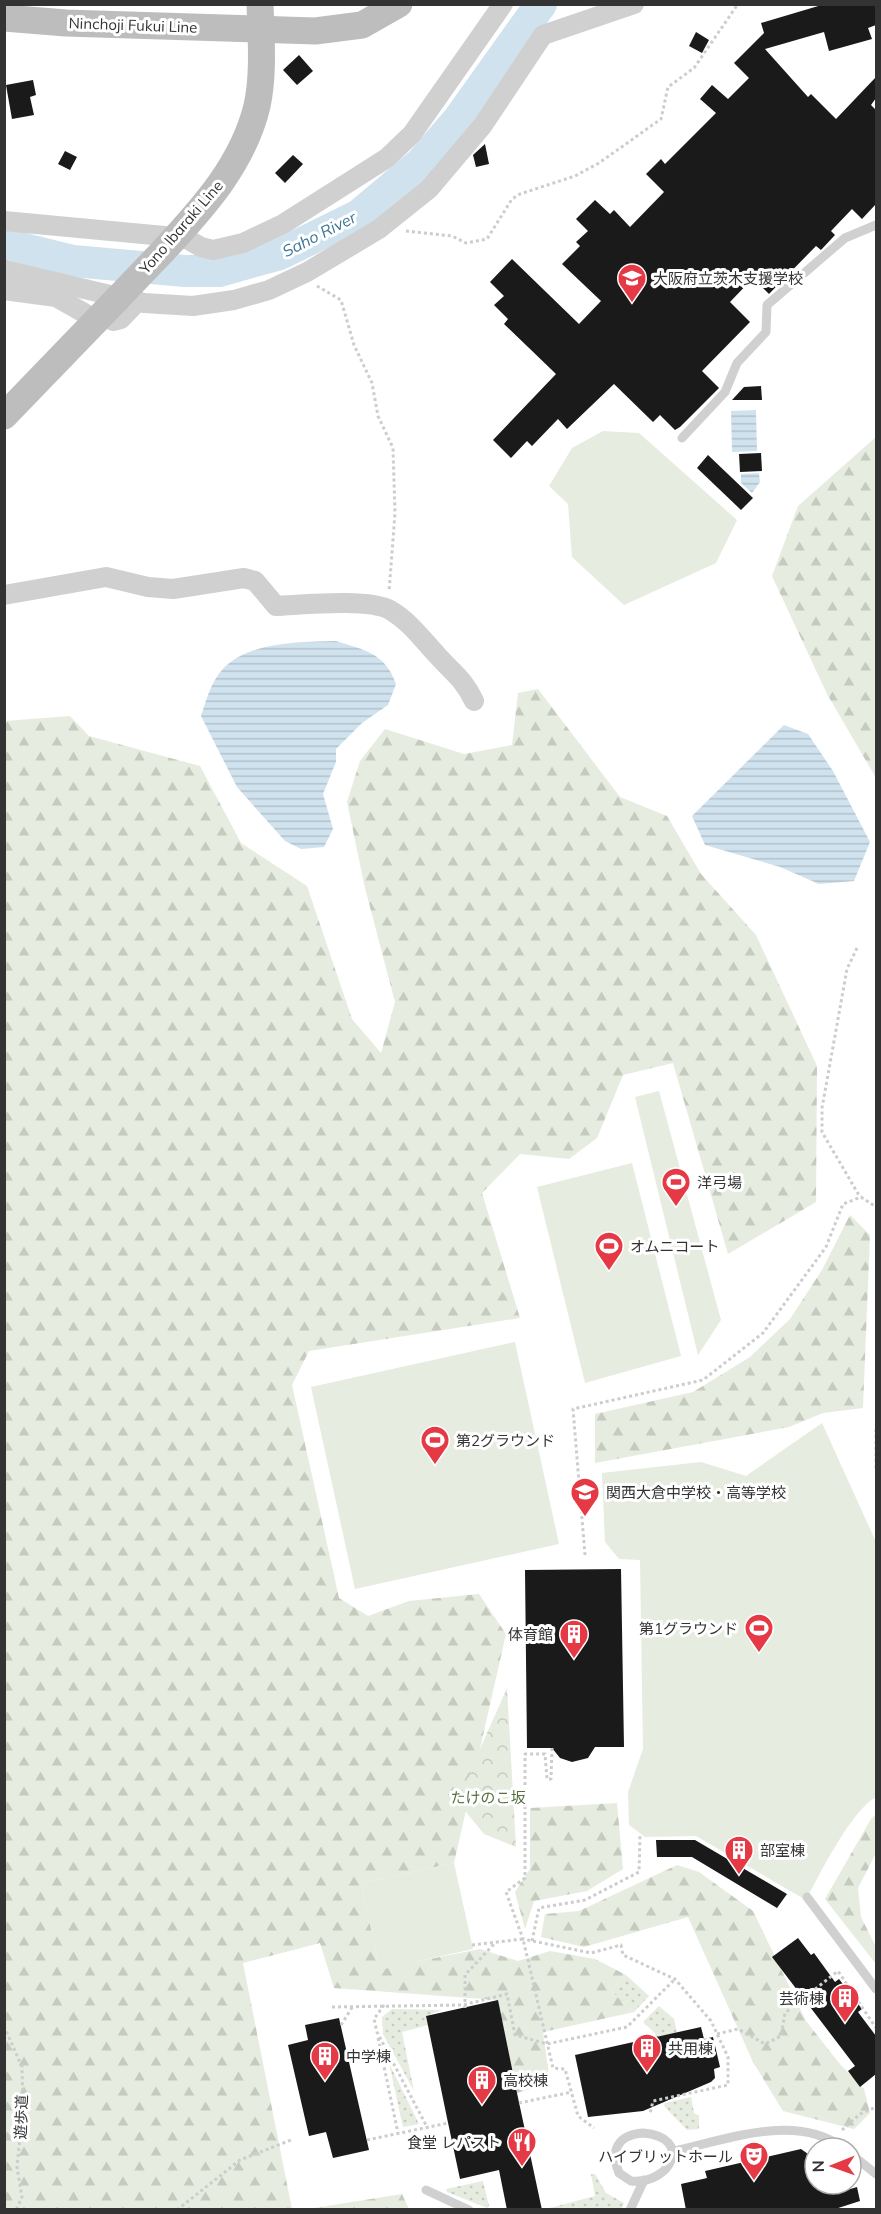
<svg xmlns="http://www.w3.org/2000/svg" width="881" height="2214" viewBox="0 0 881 2214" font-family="Mulish,'Noto Sans JP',sans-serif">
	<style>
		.grass { fill: url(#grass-dots) }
		.forest { fill: url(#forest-firs) }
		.park { fill: url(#park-crowns) }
		.pitch { fill: #e6ecdf }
		.water { fill: url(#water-rules) }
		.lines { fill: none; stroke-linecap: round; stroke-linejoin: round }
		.river { stroke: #cfe2ee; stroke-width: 32 }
		.building { fill: #1a1a1a }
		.path { stroke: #cdcdcd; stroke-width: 3; stroke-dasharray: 3 3; stroke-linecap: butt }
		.lane { stroke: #d0d0d0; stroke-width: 9 }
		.street { stroke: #d0d0d0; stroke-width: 20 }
		.secondary { stroke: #bdbdbd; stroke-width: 27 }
		.secondary-bridge { stroke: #bdbdbd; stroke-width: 27 }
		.labels { text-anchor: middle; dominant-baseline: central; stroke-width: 6; stroke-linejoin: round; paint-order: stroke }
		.street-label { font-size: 15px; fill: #333; stroke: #fff }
		.poi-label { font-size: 15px; fill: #333; stroke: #fff; text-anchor: start }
		.park-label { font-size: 15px; fill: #56703f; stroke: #fff }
		.water-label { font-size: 16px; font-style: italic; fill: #3f7597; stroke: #fff }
	</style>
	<defs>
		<pattern id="grass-dots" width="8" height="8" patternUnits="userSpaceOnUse" patternTransform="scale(1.5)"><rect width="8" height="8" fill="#e6ecdf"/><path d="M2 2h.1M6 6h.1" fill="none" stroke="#c6cbc0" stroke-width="1.8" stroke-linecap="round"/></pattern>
		<pattern id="forest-firs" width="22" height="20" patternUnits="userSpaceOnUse" patternTransform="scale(1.5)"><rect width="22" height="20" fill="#e6ecdf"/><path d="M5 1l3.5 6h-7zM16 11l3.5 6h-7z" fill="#c6cbc0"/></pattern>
		<pattern id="park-crowns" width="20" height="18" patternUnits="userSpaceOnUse" patternTransform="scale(1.5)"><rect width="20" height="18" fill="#e6ecdf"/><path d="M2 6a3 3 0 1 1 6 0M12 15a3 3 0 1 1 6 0" fill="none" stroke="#c6cbc0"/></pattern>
		<pattern id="water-rules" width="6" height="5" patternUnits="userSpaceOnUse" patternTransform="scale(1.5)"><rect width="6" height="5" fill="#cfe2ee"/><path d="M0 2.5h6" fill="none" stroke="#b2c2cd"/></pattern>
	</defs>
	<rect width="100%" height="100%" fill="#fff"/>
	<g class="grass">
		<polygon points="626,1975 649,1996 634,2012 611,1991"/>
		<polygon points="659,2006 674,2019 677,2033 656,2037 655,2033 643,2022"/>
		<polygon points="392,2009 442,2010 426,2016 428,2025 402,2032 414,2091 383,2034 382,2017"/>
		<polygon points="389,2063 419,2124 403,2127"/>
		<polygon points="691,2097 694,2113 699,2116 699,2129 687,2130 664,2106 665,2103"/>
		<polygon points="591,2174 595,2174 606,2193 624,2203 621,2209 542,2210 595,2196"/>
		<polygon points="483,2181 489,2206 487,2208 447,2192 446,2189"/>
	</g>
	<g class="forest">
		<polygon points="876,437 876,436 876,778 827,694 772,576 798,506"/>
		<polygon points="538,689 620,797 667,816 701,874 756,935 817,1066 816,1202 728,1254 673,1063 623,1075 597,1138 569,1159 520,1154 482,1193 520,1318 309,1351 292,1385 339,1598 368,1616 409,1601 479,1594 506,1634 454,1863 361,1883 380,1969 480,1949 518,1961 550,1951 595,1959 626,1975 611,1991 634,2012 543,2032 550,2083 517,2093 497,2000 334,1988 320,1943 243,1963 292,2209 5,2210 5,721 70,716 89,736 200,766 241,843 307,886 352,1019 381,1053 395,1002 365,888 347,802 360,761 385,729 464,754 512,745 518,693"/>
		<polygon points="850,1215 870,1235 863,1408 823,1413 789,1427 595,1463 595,1414 693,1392 750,1357 790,1319 822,1270"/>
		<polygon points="617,1803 623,1869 587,1891 534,1901 525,1929 515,1892 530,1869 530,1808"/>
		<polygon points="876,1814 876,1853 858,1888 861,1917 876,1947 876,1964 825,1899 871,1819"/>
		<polygon points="677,1865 699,1872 753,1911 806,2021 839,2063 864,2089 870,2113 854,2129 783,2111 753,2062 688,1917 584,1947 541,1937 545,1914 579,1911"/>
		<polygon points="402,2194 409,2209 308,2209"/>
	</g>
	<polygon class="park" points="507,1688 516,1847 484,1834 457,1801"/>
	<g class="pitch">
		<polygon points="603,431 639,433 737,520 716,563 624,605 572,557 568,504 549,486 572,448"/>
		<polygon points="659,1091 721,1320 698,1355 635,1097"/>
		<polygon points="632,1163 681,1356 585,1383 537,1187"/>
		<polygon points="515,1342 559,1544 355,1589 311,1387"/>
		<path d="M822,1423L876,1542V1797C851,1811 820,1873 806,1900L696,1836L645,1837L629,1825L628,1792L643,1749L640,1560L619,1559L605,1542L602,1473L701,1462L746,1476Z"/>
		<polygon points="454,1863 473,1949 380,1970 361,1883"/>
	</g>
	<g class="water">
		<polygon points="756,410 757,451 732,452 731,411"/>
		<polygon points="759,473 760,482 752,493 741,483 741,474"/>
		<path d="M336,641C365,650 385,653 396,684L388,705L362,723L336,749V762L323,794L333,829L324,847L301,849L285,841L237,787L201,716C206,701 211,682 222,670C248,641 301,642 336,641Z"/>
		<polygon points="784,725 808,734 833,771 870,842 854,881 819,884 780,867 705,845 692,816"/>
	</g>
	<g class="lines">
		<polyline class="river" points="4,244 73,261 185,271 219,271 280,254 359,215 421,163 458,120 541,4"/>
	</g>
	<g class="building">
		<polygon points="825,4 876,4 876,25 868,28 872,39 829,51 824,32 765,49 808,97 811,94 836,119 876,77 876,98 871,105 876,110 876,204 862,219 852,209 831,231 835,235 821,250 816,246 769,294 753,278 730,302 750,322 702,371 719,388 680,427 675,430 660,415 653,422 614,384 567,429 558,419 532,446 527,441 511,458 493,440 556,374 504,324 508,319 494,305 504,296 490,282 512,259 579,324 601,301 562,264 580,246 576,242 588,231 576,219 595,200 610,214 614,210 630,227 664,192 646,174 661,159 665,164 716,113 700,99 712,85 728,99 749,78 734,63 764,33 761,23"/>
		<polygon points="696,32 709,40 702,53 689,46"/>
		<polygon points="299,55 313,71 297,85 283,70"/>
		<polygon points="33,80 36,95 30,97 34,115 12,119 6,85"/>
		<polygon points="485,144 489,164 476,167 473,155"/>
		<polygon points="65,151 77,157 70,170 58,164"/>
		<polygon points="293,155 303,164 285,183 275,173"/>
		<polygon points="761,386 762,400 732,400 744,387"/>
		<polygon points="761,453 762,471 740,472 739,454"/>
		<polygon points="708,455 753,498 741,510 697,468"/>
		<polygon points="621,1569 624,1747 595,1747 588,1758 572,1762 560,1758 552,1748 527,1748 525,1570"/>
		<polygon points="656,1840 695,1840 787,1894 777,1908 692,1857 657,1857"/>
		<polygon points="798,1938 811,1955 814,1953 835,1982 839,1979 862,2009 858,2012 876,2036 876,2074 860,2087 848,2071 855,2066 772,1957"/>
		<polygon points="498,2000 517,2093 542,2210 507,2210 499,2170 460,2179 447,2118 426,2016"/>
		<polygon points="339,2018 369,2150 333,2158 326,2132 309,2136 288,2045 308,2040 305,2025"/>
		<polygon points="701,2027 704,2039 713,2037 720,2067 714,2069 715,2078 711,2082 643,2111 588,2117 575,2055"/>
		<polygon points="801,2149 815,2159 815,2184 846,2184 847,2190 857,2187 860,2201 832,2210 686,2210 681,2184 707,2178 705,2171"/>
	</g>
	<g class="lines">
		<g class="path">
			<polyline points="406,231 452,236 466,243 487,239 512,199 520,194 575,176 599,163 661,119 668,87 694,68 738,4"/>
			<polyline points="317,286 341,300 354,345 372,383 378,416 393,448 395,513 389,592"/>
			<polyline points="857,948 847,969 822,1108 822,1132 860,1197"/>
			<polyline points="876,1429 876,1470"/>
			<polyline points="585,1555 573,1409 703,1380 763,1333 826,1247 843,1204 861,1197 876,1207"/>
			<polyline points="552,1748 551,1779 547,1779 545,1754 525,1754 525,1878 506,1892 523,1939 591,1953 621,1945 623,1955 675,1979 711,2021 728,2057 728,2085 653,2101 650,2114"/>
			<polyline points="532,1941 539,1908 585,1900 639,1872 640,1835"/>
			<polyline points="472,1945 523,1939 553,2068 565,2069 578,2116 594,2128"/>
			<polyline points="4,1946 5,1946"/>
			<polyline points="384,2005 374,2019 377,2032 427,2127"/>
			<polyline points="332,2007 463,2005 507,1994 515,2035 547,2044 627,2027 675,1979"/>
			<polyline points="465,2008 465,1975 494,1944"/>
			<polyline points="341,2025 353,2006"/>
			<polyline points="4,2026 22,2067 23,2107 17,2167 22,2197 16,2210"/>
			<polyline points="717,2034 738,2029 765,2044 781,2036 785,2013 838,1971 876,2028"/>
			<polyline points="378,2038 398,2133"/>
			<polyline points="519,2103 572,2092"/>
			<polyline points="842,2130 860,2114 876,2107"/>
			<polyline points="367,2140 448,2123"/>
			<polyline points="177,2210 240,2160 291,2140"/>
		</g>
		<g class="lane">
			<polyline points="682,438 725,392 737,363 766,332 767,305 845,238 876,225"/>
			<polyline points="807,1897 876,1989"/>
			<path d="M643,2133C694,2137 671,2185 631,2181L619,2173C610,2151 617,2135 643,2133Z"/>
			<path d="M674,2151C726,2140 797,2112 843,2148"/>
			<polyline points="851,2154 876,2174"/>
			<polyline points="426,2190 469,2210"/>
			<polyline points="630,2210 644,2180"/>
		</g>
		<g class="street">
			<polyline points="4,221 175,237"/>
			<polyline points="178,234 201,247 213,250 243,243 283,224 387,158 412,134 503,4"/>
			<polyline points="4,270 144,303 193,306 234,300 269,290 307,272 379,229 429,189 483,125 543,35 634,4"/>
			<polyline points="4,290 56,297 86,314"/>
			<polyline points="113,321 121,319 138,301"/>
			<path d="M4,595L106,577L148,587L173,589L244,578L255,581L276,606C302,605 368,598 390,610C409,621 422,639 437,655C452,672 464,679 474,701"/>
		</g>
		<g class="secondary">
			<polyline points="4,18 66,23 315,31 362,25 399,4"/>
			<path d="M163,251C203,208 243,164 257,106C264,74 261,37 260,4"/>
			<polyline points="4,416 118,298"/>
		</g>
		<polyline class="secondary-bridge" points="118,298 163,251"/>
	</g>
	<defs>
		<g id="school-pin" transform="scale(1.5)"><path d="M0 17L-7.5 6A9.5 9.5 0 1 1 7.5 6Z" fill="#e63946" stroke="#fff"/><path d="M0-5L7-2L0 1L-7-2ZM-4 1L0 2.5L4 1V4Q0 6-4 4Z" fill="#fff"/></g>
		<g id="stadium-pin" transform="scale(1.5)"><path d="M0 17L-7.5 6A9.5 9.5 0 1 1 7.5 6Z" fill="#e63946" stroke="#fff"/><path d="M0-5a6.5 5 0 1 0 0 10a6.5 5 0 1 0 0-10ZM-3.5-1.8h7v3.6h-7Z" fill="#fff"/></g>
		<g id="building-pin" transform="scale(1.5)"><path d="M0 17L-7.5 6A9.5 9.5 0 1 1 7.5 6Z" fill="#e63946" stroke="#fff"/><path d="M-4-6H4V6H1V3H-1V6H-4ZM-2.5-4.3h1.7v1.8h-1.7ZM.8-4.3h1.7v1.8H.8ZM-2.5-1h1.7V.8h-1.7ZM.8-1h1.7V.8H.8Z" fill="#fff"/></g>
		<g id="restaurant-pin" transform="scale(1.5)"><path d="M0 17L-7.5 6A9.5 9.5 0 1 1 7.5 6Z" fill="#e63946" stroke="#fff"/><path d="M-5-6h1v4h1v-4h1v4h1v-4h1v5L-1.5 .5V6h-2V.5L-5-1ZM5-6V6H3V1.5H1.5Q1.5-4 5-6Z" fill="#fff"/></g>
		<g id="theatre-pin" transform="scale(1.5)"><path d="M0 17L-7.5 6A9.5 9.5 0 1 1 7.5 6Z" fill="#e63946" stroke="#fff"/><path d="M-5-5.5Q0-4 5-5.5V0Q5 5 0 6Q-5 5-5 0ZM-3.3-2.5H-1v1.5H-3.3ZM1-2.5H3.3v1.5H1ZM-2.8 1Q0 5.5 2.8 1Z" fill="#fff"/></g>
	</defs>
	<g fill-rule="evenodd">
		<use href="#school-pin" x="632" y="278"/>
		<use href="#stadium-pin" x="676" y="1182"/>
		<use href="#stadium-pin" x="609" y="1246"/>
		<use href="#stadium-pin" x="435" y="1440"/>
		<use href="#school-pin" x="585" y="1492"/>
		<use href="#stadium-pin" x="759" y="1628"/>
		<use href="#building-pin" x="574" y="1634"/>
		<use href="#building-pin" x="739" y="1850"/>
		<use href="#building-pin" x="845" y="1998"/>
		<use href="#building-pin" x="647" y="2048"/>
		<use href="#building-pin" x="325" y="2056"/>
		<use href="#building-pin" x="482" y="2080"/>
		<use href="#restaurant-pin" x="522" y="2142"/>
		<use href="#theatre-pin" x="754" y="2156"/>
	</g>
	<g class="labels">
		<g class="street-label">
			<text transform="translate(133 25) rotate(2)">Ninchoji Fukui Line</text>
			<text transform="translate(181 227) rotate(-49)">Yono Ibaraki Line</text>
			<text transform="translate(21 2117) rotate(-88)">遊歩道</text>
		</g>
		<g class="poi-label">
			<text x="653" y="278">大阪府立茨木支援学校</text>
			<text x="697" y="1182">洋弓場</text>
			<text x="630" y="1246">オムニコート</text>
			<text x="456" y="1440">第2グラウンド</text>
			<text x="606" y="1492">関西大倉中学校・高等学校</text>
			<text x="738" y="1628" text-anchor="end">第1グラウンド</text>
			<text x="553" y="1634" text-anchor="end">体育館</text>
			<text x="760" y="1850">部室棟</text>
			<text x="824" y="1998" text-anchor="end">芸術棟</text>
			<text x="668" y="2048">共用棟</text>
			<text x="346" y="2056">中学棟</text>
			<text x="503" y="2080">高校棟</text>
			<text x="501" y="2142" text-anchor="end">食堂 レパスト</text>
			<text x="733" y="2156" text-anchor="end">ハイブリットホール</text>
		</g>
		<g class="park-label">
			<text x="488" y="1797">たけのこ坂</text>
		</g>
		<g class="water-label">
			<text transform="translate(319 234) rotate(-27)">Saho River</text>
		</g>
	</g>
	<rect width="881" height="2214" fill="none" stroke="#333333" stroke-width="12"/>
	<g transform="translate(833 2166) rotate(269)"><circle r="28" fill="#ffffff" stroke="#adadad" stroke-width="1.5"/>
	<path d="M0-4.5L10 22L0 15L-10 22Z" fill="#e63946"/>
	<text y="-9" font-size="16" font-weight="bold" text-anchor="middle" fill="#333333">N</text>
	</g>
</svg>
